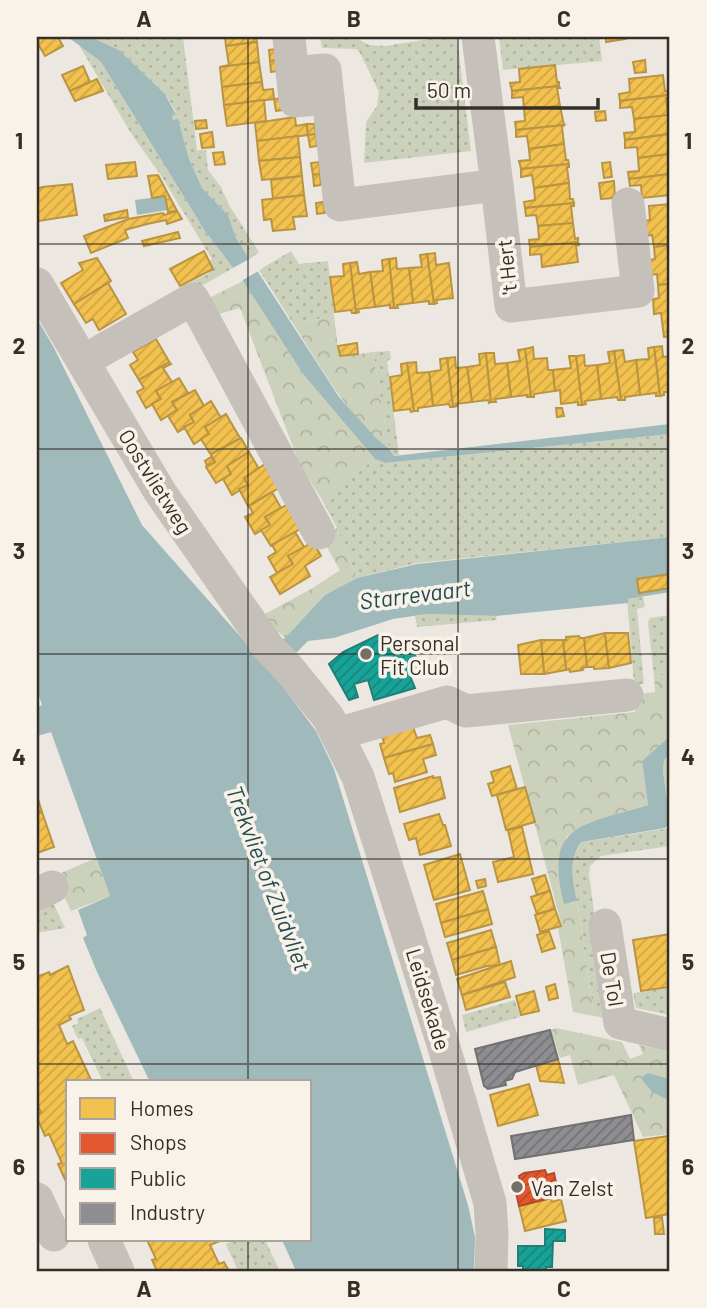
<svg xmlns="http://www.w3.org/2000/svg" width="707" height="1308" viewBox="0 0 707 1308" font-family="Barlow,sans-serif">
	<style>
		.green { fill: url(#green-dots) }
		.forest { fill: url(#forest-crowns) }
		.water { fill: #a0babb }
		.pier { fill: #ece8e1 }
		.homes { fill: url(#homes-hatch); stroke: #b99543; stroke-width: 2 }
		.shops { fill: url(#shops-hatch); stroke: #b04b2c; stroke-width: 2 }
		.public { fill: url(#public-hatch); stroke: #208077; stroke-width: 2 }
		.industry { fill: url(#industry-hatch); stroke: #737072; stroke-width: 2 }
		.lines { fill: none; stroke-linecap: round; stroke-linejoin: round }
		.minor { stroke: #c5c0ba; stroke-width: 33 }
		.grid { fill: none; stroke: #352e29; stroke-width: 2; stroke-opacity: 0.55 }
		.poi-dot { fill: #756f69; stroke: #f8f2e9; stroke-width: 2.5 }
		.labels { text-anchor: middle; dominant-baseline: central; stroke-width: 7; stroke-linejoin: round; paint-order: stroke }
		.street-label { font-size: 21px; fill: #352e29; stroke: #f8f2e9 }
		.poi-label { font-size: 21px; fill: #352e29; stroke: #f8f2e9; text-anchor: start }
		.water-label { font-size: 23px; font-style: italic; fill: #224c54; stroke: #f8f2e9 }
		.neatline { fill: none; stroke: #352e29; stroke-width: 2.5 }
		.grid-label { font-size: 23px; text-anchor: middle; font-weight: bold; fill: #352e29 }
	</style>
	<defs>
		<pattern id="green-dots" width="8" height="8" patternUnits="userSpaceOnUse" patternTransform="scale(1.75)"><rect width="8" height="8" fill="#ccd1bc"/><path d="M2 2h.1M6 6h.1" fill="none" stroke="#b0b4a2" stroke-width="1.8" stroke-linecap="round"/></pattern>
		<pattern id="forest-crowns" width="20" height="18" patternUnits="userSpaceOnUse" patternTransform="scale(1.75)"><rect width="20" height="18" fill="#ccd1bc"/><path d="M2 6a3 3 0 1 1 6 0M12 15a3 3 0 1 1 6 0" fill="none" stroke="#b0b4a2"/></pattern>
		<pattern id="homes-hatch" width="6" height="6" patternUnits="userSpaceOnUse" patternTransform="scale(1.75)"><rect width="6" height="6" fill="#f2c14e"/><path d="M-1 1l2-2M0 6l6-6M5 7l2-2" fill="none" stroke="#d0a644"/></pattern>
		<pattern id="shops-hatch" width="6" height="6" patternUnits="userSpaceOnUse" patternTransform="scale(1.75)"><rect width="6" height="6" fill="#e4572e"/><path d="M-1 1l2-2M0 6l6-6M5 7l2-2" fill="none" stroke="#ba4827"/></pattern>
		<pattern id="public-hatch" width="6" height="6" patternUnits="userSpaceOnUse" patternTransform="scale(1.75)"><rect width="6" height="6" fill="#17a398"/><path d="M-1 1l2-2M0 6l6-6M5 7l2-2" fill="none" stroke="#16857c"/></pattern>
		<pattern id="industry-hatch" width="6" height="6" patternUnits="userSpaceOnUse" patternTransform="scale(1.75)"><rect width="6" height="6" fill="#8d8d92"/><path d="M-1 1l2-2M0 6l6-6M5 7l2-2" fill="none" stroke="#747477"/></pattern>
	</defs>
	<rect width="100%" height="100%" fill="#ece8e1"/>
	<g class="green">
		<polygon points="91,37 183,37 197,150 206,150 208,170 221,187 229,205 259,252 250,259 236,238 228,215 202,188 189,159 178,120 173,120 172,114 176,114 175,110 164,93 119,50"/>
		<polygon points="320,37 355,37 369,45 385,46 442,37 457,37 471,151 364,163 366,122 377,106 379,92 360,53 356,49 322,48"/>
		<polygon points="499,37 599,37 602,61 503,70"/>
		<polygon points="79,45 101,62 205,231 233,268 186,295 181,287 209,273 205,264 212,259 160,174 132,135"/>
		<polygon points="291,251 299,264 328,261 334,315 294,325 259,270"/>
		<polygon points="390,351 391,359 387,361 399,455 394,456 389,449 373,352"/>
		<polygon points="670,434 670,537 417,563 357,578 337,528 321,498 375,459 385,463"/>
		<polygon points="643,597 645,607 637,609 644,684 634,684 627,599"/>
		<polygon points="427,614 496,616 497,620 417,627 415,616"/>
		<polygon points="670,615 670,675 654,676 648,622 650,618"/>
		<polygon points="670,828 670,846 601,856 590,866 589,875 609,1019 594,1016 577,901 570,873 572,861 581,842"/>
		<polygon points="50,896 65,928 37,933 37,902"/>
		<polygon points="670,988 670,1015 636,1008 633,993"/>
		<polygon points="515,1000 520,1017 466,1032 462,1015"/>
		<polygon points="100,1008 134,1082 103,1082 82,1038 78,1039 72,1026 78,1023 77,1019"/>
		<polygon points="235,1240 265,1240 280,1271 238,1271 226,1244"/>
	</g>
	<g class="forest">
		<polygon points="243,281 303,374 375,459 321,498 300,465 240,308 216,315 207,299"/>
		<path d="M334,315L339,357L373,352L389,449C347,416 322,369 294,325Z"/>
		<polygon points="337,528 357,578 325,595 285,638 279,632 276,635 265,614 311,589 340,570 322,539"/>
		<polygon points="670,675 670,736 642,761 648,805 587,823 566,837 571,903 577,901 594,1016 573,1012 558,928 562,926 508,725 635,712 634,695 655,692 654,676"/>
		<polygon points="670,754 670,820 663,771 664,760"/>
		<polygon points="96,858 110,896 71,911 54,876"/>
		<polygon points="556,1028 622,1042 630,1059 643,1054 639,1045 670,1052 670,1079 648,1073 652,1092 670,1101 670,1134 643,1137 614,1075 578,1085 570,1055 560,1058 551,1030"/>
	</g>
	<g class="water">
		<polygon points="68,37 91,37 119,50 164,93 176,114 172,115 173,120 178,119 189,159 202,188 228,215 236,238 339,397 375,437 389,449 394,456 670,424 670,434 385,463 375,459 303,374 243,281 205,231 101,62"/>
		<polygon points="165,196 168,210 137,215 135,200"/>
		<polygon points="37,319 53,346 142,525 261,660 285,638 325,595 357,578 417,564 670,537 670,592 628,599 628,603 496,616 427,614 393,619 334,638 308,641 274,675 316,731 334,769 468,1205 475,1237 474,1271 296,1271 282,1240 310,1240 310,1082 150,1082 97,972 83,938 87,935 78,910 110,896 51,732 37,736 37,707 42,705 37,690"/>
		<path d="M670,736V754L664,760L663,771L670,822L665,828L581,842C568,863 572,878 577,901L564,904C543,821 585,825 648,805L642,761Z"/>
		<polygon points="648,1073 670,1079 670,1101 652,1092 641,1078"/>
	</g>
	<polygon class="pier" points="253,257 262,269 239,282 231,269"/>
	<g class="homes">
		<polygon points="37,37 58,37 63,46 45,56 37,42"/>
		<polygon points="225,37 256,37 257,42 226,46"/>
		<polygon points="606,37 626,37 626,39 606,42"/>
		<polygon points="257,42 259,62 220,67 229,65 226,46"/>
		<polygon points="276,49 278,60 270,61 269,50"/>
		<polygon points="278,60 279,71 271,72 270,61"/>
		<polygon points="645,60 646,72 635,73 633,62"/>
		<polygon points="259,62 262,82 222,87 220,67"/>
		<polygon points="555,65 557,82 559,82 559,86 512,91 510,83 520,82 519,69"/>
		<polygon points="83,66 90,82 70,91 62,75"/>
		<polygon points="663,75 665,91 668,91 669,95 620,101 619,94 630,92 629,79"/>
		<polygon points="97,79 103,91 75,101 70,91"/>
		<polygon points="262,82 263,90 273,89 274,99 224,105 222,87"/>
		<polygon points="559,86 560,88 557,88 560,106 524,109 523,97 512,98 512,91"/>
		<polygon points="669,95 669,98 666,98 668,115 634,119 632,107 620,108 620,101"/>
		<polygon points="282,98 284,110 276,111 274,99"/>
		<polygon points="264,100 266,121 227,126 224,105"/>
		<polygon points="560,106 564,125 516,130 515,122 525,121 524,109"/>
		<polygon points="605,111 606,120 596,121 595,112"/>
		<polygon points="668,115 670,134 625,140 624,133 635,132 634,119"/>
		<polygon points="295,117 296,126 307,124 308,135 257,141 255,123"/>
		<polygon points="206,120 207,128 196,129 195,121"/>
		<polygon points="307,124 314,124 316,134 308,135"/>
		<polygon points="564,125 562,127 564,144 529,149 527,136 516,137 516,130"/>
		<polygon points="212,132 214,147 202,148 200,134"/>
		<polygon points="316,134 317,146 310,147 308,135"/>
		<polygon points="670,134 670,154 638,158 637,147 625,148 625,140"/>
		<polygon points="298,136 300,157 259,161 257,141"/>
		<polygon points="564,144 566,160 568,160 569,164 521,169 519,161 530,160 529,149"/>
		<polygon points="223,152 225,164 215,165 213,153"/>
		<polygon points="670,154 670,174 629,179 628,172 639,171 638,158"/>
		<polygon points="300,157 302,176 262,180 259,161"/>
		<polygon points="135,162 137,176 108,179 106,165"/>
		<polygon points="319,162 320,174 313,175 311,163"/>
		<polygon points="610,162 612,177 604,178 602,163"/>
		<polygon points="569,164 569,167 567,167 569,183 534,188 532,175 521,177 521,169"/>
		<polygon points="320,174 321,185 314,186 313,175"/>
		<polygon points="670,174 670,195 642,198 641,185 630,186 629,179"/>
		<polygon points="158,175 177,211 168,212 165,196 152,198 148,176"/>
		<polygon points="302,176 304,195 273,199 271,180"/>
		<polygon points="614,181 615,198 601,199 599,183"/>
		<polygon points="569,183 570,199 573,199 574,203 525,208 524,202 535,200 534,188"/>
		<polygon points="72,184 77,215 39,221 37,217 37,189 42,187"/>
		<polygon points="304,195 307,216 293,217 295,229 273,231 271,219 264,220 262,200"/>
		<polygon points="323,202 325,213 317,214 316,203"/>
		<polygon points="574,203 574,206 571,206 573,223 538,226 536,215 526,216 525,208"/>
		<polygon points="670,204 670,245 654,247 652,235 645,236 644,221 650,220 649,206"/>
		<polygon points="127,210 128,217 105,221 104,215"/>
		<polygon points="177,211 182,219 167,224 166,220 147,224 125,230 128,238 91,253 84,236 128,219 163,213 164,215"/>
		<polygon points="573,223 575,239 578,238 578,242 530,247 529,240 539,239 538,226"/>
		<polygon points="178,232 180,238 144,246 142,241"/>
		<polygon points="578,242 579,245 576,246 578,262 542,267 541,254 530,255 530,247"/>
		<polygon points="670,245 670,284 658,285 657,274 650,275 648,260 655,259 654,247"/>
		<polygon points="204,251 213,269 180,286 170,269"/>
		<polygon points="435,253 436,265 449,263 453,298 436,300 437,303 434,304 427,254"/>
		<polygon points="427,254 434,304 429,304 429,301 413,303 409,268 422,267 420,255"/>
		<polygon points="97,258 111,281 74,304 61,283 83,270 79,263"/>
		<polygon points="396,258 397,269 409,268 413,303 397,305 398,308 394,308 389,259"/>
		<polygon points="389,259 394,308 390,308 390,305 375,307 370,272 383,271 382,260"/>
		<polygon points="357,262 359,274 370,272 375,307 358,309 359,312 356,313 350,263"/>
		<polygon points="350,263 356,313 352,313 351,310 335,312 330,277 344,276 343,264"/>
		<polygon points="108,283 126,314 99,330 93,319 86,323 74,304"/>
		<polygon points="670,284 670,336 664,337 661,313 654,314 653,299 659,298 658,285"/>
		<polygon points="156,339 170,363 139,380 130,365 138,360 133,352"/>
		<polygon points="357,343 358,354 340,356 338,346"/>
		<polygon points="662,346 663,357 670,356 670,392 664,392 664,395 660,396 654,347"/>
		<polygon points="533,347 534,359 547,358 548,370 553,370 555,391 534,394 534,397 531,397 525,349"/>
		<polygon points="654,347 660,396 656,396 656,393 640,395 636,360 649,359 648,348"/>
		<polygon points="525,349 531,397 527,397 527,395 511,397 507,363 520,361 518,350"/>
		<polygon points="623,350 625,362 636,360 640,395 625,397 625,400 621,400 614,351"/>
		<polygon points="614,351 621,400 618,400 617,397 601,399 597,365 610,363 608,352"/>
		<polygon points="486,353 491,402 489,403 488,400 472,402 467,367 480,365 479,354"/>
		<polygon points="486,353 494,353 495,364 507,363 511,397 495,399 496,402 491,402"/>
		<polygon points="584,355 585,366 597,365 601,399 585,401 586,404 582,405 576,356"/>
		<polygon points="569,356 576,356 582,405 578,405 578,402 561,404 560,390 555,391 553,370 571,368"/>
		<polygon points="455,357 456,368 467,367 472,402 456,404 457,406 453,407 447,358"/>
		<polygon points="447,358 453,407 450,407 449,404 433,406 429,372 441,370 440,359"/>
		<polygon points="169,362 171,364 163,368 172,382 156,391 161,399 146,408 137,392 144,388 139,380"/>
		<polygon points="416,362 417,373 429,372 433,406 418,408 418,411 414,411 407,363"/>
		<polygon points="407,363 414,411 411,412 410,409 394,411 390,377 402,375 401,364"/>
		<polygon points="179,378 188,393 172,402 177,410 161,420 152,404 161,399 156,391"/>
		<polygon points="195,390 204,406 190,415 194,422 178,432 168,416 177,410 172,402"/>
		<polygon points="211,401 221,418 205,427 209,434 194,444 184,427 194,422 190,415"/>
		<polygon points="556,408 562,408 564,416 557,417"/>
		<polygon points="226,414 240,438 211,455 201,439 209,434 205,427"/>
		<polygon points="241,438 249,452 227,466 231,474 216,483 206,467 215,462 211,454"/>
		<polygon points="249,452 259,469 244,478 248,485 232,495 223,479 231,474 227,466"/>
		<polygon points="211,457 215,462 207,466 205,461"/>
		<polygon points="265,464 279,488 248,506 239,489 248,485 244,478"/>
		<polygon points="272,492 281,508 265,517 270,525 255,534 245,517 253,513 249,506"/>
		<polygon points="288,504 302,528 271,546 261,530 270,525 265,517"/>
		<polygon points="295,532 304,547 288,556 293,564 277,573 268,557 276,552 272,545"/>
		<polygon points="313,542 321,556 305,566 310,576 280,594 270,577 293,564 288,556"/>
		<polygon points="670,574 670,588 639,593 637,579"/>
		<polygon points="605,633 609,668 594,669 594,667 587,667 584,638"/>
		<polygon points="605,633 628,633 631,663 609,668"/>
		<polygon points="579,636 580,638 584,638 587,667 582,668 583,670 570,672 569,669 566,670 563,640 566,640 566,637"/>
		<polygon points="541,640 563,640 566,670 544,674"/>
		<polygon points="541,640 544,674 521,674 518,645"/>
		<polygon points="412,724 417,738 430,735 433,744 384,758 380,744 384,743 381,733"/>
		<polygon points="433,744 436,755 423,759 427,772 395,782 393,773 389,774 384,758"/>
		<polygon points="510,766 517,789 492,796 488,784 494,782 491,772"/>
		<polygon points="433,776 433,778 440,777 445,798 400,812 394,788"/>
		<polygon points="525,787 535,822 506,830 497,795"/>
		<polygon points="37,796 42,812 37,814"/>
		<polygon points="42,812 54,847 37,853 37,814"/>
		<polygon points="439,814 443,825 445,825 451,846 420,855 416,838 409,840 404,824"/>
		<polygon points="522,827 533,874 498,882 493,862 514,857 508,830"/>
		<polygon points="460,854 470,890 434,900 424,865"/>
		<polygon points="545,875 550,891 537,895 532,879"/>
		<polygon points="485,879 486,886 478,888 476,881"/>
		<polygon points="483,891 488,909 441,923 436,904"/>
		<polygon points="550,891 555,909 537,914 531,897"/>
		<polygon points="488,909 492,924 445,937 441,923"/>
		<polygon points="555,909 561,926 540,932 535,915"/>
		<polygon points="491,930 496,947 452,960 447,943"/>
		<polygon points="549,931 555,948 542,952 537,935"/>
		<polygon points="670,934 670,987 641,991 633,940"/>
		<polygon points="496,947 500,965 487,966 456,975 452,960"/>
		<polygon points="511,961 515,977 462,995 457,979"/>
		<polygon points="68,966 84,1010 69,1016 71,1019 59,1025 67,1044 73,1041 91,1080 68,1082 68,1186 58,1164 62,1163 49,1134 45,1136 37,1118 37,1114 41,1112 37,1105 37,977 49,972 50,975"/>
		<polygon points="505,982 510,997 466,1010 462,995"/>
		<polygon points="555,984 558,998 549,1000 546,987"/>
		<polygon points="534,991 539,1011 521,1015 516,996"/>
		<polygon points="558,1059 564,1083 540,1081 536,1065"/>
		<polygon points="529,1084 538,1115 498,1126 490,1095"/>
		<polygon points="669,1136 670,1214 646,1218 634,1141"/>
		<polygon points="551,1198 552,1202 561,1199 566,1221 525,1231 519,1206"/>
		<polygon points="662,1217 664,1234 655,1234 654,1218"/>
		<polygon points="147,1240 222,1240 210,1245 219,1264 224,1262 229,1271 157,1271 152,1260 156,1259"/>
	</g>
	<polygon class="shops" points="545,1170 547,1175 554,1173 558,1192 550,1194 551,1198 519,1206 514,1183 520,1181 519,1176 524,1173"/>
	<g class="public">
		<polygon points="378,635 383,646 401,641 405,654 414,651 420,672 410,676 415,688 374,700 368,680 354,684 358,697 349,700 329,664 343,652"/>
		<polygon points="545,1229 565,1230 565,1241 553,1241 552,1267 546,1267 546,1271 523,1271 523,1266 518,1266 518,1246 545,1246"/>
	</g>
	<g class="industry">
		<polygon points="550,1030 558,1059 515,1072 512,1079 505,1081 506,1085 488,1089 484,1086 475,1049"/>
		<polygon points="631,1115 634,1140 515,1159 511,1136"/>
	</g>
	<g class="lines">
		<g class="minor">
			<polyline points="289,37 295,101 328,98 340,205 497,185 478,37"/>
			<polyline points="292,73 325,70 328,98"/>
			<polyline points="497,185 511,306 638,291 628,204"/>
			<polyline points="37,284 160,492 268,647 289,669 328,717 358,777 443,1044 490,1203 492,1233 491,1271"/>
			<polyline points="83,361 193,299 319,533"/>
			<polyline points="337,734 447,702 466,711 627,695"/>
			<polyline points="37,894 52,887"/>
			<polyline points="605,925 620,1023 670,1035"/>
			<polyline points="37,1199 54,1235"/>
			<polyline points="104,1240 118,1271"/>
		</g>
	</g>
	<path class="grid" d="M248,37V1082M458,37V1271M37,244H670M37,449H670M37,654H670M37,859H670M37,1064H670M248,1240V1271"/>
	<g class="poi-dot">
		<circle cx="366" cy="654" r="7"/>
		<circle cx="517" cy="1187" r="7"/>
	</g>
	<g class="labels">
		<g class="street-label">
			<text transform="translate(506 267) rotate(-96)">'t Hert</text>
			<text transform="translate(156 481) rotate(58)">Oostvlietweg</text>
			<text transform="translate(613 979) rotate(81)">De Tol</text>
			<text transform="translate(429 999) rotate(73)">Leidsekade</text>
		</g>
		<g class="poi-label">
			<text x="380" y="642">Personal<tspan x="380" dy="24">Fit Club</tspan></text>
			<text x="531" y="1187">Van Zelst</text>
		</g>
		<g class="water-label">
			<text transform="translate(415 594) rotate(-7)">Starrevaart</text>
			<text transform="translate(269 878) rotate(69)">Trekvliet of Zuidvliet</text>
		</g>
	</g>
	<rect width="707" height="1308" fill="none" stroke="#f8f2e9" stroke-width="77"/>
	<rect x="66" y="1080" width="245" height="161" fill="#f8f2e9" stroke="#aaa49c" stroke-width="2"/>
	<rect x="80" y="1098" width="35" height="21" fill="#f2c14e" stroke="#aaa49c" stroke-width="2"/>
	<text x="130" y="1116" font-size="21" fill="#352e29">Homes</text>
	<rect x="80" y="1133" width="35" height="21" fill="#e4572e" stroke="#aaa49c" stroke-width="2"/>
	<text x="130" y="1150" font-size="21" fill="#352e29">Shops</text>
	<rect x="80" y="1168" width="35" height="21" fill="#17a398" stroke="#aaa49c" stroke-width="2"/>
	<text x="130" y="1186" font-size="21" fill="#352e29">Public</text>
	<rect x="80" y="1203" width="35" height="21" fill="#8d8d92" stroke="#aaa49c" stroke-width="2"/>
	<text x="130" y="1220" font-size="21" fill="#352e29">Industry</text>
	<path d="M416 98v10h182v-10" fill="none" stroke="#352e29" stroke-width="3.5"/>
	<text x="427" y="98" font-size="21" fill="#352e29" stroke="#f8f2e9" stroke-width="5" paint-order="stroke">50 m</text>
	<rect x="38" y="38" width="630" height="1232" class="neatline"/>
	<g class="grid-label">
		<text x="144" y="27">A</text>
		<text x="354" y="27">B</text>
		<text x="564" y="27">C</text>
		<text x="19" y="149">1</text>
		<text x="688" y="149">1</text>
		<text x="19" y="354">2</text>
		<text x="688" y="354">2</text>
		<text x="19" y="559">3</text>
		<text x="688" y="559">3</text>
		<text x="19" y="765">4</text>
		<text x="688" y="765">4</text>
		<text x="19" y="970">5</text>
		<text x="688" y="970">5</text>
		<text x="19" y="1175">6</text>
		<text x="688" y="1175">6</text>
		<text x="144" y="1297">A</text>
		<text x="354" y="1297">B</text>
		<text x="564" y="1297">C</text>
	</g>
</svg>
